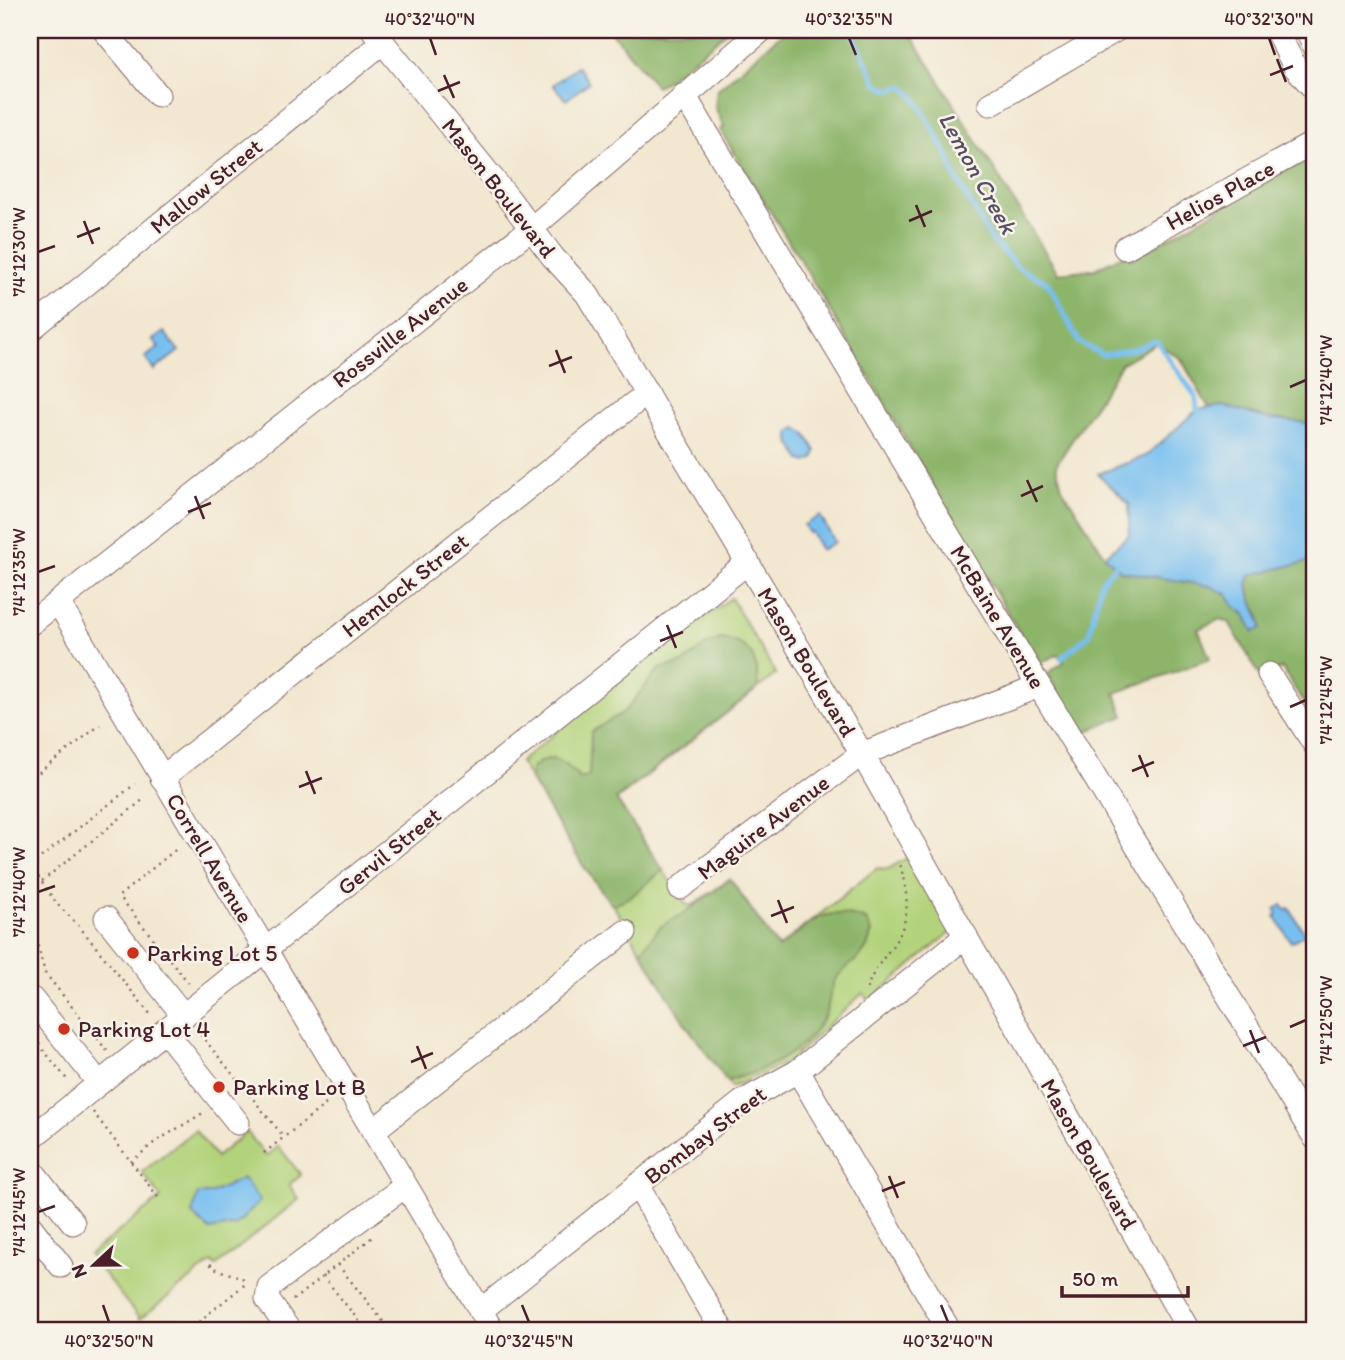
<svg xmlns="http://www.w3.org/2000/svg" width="1345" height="1360" viewBox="0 0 1345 1360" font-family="Itim,sans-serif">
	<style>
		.green { fill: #b2d37b; stroke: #7e7953; stroke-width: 2 }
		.forest { fill: #8db56b; stroke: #6c6a4b; stroke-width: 2 }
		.water { fill: #78bff0; stroke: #616f8e; stroke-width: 2 }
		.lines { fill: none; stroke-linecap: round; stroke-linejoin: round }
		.stream { stroke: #78bff0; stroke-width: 5 }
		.minor-casing { stroke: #856565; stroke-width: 25 }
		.path { stroke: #856565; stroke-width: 2.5; stroke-dasharray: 2 5; stroke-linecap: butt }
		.minor { stroke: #fff; stroke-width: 23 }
		.ticks { fill: none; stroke: #4a1f2b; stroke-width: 2.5 }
		.poi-dot { fill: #c8321e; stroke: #f7f3e8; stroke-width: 2.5 }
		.labels { text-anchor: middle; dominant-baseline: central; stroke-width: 5; stroke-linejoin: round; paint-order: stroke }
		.street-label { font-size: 23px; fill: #4a1f2b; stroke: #f7f3e8 }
		.poi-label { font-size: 23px; fill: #4a1f2b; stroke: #f7f3e8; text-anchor: start }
		.water-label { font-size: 24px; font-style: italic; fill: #584f66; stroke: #f7f3e8 }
		.neatline { fill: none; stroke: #4a1f2b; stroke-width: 2.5 }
		.ticks-label { font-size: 18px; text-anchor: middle; fill: #4a1f2b }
	</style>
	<rect width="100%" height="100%" fill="#f7f3e8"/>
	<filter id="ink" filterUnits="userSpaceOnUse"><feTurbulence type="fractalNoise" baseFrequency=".0143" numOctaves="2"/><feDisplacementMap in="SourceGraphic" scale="14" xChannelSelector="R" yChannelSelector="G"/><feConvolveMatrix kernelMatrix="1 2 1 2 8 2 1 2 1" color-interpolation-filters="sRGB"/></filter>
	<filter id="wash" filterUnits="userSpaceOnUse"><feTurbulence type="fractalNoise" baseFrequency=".00686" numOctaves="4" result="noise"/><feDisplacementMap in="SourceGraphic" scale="28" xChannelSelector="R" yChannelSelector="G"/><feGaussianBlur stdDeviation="1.57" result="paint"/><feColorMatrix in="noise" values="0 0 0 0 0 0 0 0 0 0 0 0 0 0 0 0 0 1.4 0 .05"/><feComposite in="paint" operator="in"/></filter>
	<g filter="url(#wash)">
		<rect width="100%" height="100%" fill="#f2e7d0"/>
		<g class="green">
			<polygon points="731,598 776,674 616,800 686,905 693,905 730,879 778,948 877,868 888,869 907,858 952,931 869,1001 863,993 787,1063 732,1087 684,1022 615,908 584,867 520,762 635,667"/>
			<polygon points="195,1130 216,1157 247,1132 266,1156 278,1146 301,1175 289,1185 299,1199 216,1266 212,1262 140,1319 89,1255 161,1198 142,1172"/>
		</g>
		<g class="forest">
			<polygon points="610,30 729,30 665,82 656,86"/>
			<path d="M786,30H908L1058,273L1095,269L1125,254L1131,259L1299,163L1315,165V424L1265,418L1223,406L1209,408L1181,359L1157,343L1122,363L1056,465L1062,488L1105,556L1121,571L1210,586L1228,594L1251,623L1260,617C1253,604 1245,589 1250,575L1315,560V721L1282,668L1261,678L1229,622L1221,619L1198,629L1210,659L1115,693L1124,716L1078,735L1048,673L1064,662L1058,654L1041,663L1021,635L799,258L720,130L724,127L715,107L717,90Z"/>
			<path d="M720,639C751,641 758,659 758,688L616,799L663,870L632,896L612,905L584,867L530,779L532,768C551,750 566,762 580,779L589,776L591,732L625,711L659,669L683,663L706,645Z"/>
			<path d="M730,879L778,948C813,922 819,904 866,920L872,932C870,936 869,943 867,947C861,961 841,967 834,982C829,993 830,1007 823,1018C804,1054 764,1071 727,1081L684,1022L641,951L660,927L683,914Z"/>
		</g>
		<g class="water">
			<polygon points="577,66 589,82 566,100 553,85"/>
			<polygon points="164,332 179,351 154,370 145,358 159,347 153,340"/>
			<path d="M1223,406L1265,418L1315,424V560L1250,575C1243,593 1259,611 1262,628L1254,632L1244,613L1235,607L1227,594L1210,586L1121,571L1105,556L1129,535V504L1098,474L1146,456L1197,410Z"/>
			<polygon points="796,428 805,433 816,451 814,458 807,462 801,460 790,442 790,432"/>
			<polygon points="820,516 835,542 821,550 811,532 809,533 804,525"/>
			<polygon points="1282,905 1286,910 1289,908 1305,934 1291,942 1275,916 1278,914 1275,909"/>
			<polygon points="243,1178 260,1201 236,1225 210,1230 192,1214 198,1194 210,1194"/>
		</g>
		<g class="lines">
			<g class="stream">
				<polyline points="851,30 877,84 890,90 903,86 917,100 948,156 955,176 991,239 1019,268 1048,283 1079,342 1103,355 1138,348 1152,341 1157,342 1196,397 1197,410 1201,412"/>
				<polyline points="1061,658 1089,635 1101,582 1120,560"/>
			</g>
		</g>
	</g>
	<g filter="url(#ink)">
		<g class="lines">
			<g class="minor-casing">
				<g id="minor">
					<polyline points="104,30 158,95"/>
					<polyline points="373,30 509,199 553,257 587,294 862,754 1189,1330"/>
					<polyline points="1276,30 1295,67 1315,90"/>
					<polyline points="1307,30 1315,47"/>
					<polyline points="684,95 1039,686 1315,1138"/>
					<polyline points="990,104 1116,30"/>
					<polyline points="1125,248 1315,142"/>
					<polyline points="30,330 383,42"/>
					<polyline points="58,602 492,1330"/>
					<polyline points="30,624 532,228 762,30"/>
					<polyline points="1269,674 1315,745"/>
					<polyline points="162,778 647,393"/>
					<polyline points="680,888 862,754 1039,686"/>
					<polyline points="106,918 184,1016"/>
					<polyline points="32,999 99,1083"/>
					<polyline points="165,1031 238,1123"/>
					<polyline points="798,1071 949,1330"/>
					<polyline points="373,1131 625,932"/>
					<polyline points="30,1139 748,562"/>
					<polyline points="30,1168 73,1223"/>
					<polyline points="637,1185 722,1330"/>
					<polyline points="30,1226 61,1266"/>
					<polyline points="480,1311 742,1102 798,1071 966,936"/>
					<polyline points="289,1330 267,1299 269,1287 405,1186"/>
				</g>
			</g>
			<g class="path">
				<polyline points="30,783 34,776 100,725"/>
				<polyline points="175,850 119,896 191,986"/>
				<polyline points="30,865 57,904 78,925 151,1015"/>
				<polyline points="30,866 135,784"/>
				<polyline points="42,881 144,799"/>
				<polyline points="30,934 37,943 45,973 108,1052"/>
				<path d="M867,989C871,975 879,964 888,952C912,922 909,899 900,864"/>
				<polyline points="196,1029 284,1137"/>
				<polyline points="30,1033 69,1082"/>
				<polyline points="93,1112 158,1197"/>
				<polyline points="264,1153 326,1104"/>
				<polyline points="131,1162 155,1142 203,1113"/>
				<path d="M210,1264C220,1274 236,1273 247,1281"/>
				<polyline points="338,1265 390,1330"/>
				<polyline points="323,1276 366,1330"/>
				<polyline points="293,1300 375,1235"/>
				<polyline points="188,1330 248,1282"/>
			</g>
			<use href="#minor" class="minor"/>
		</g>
	</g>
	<path class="ticks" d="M430,38L436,55M849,38L856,55M1269,38L1275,55M1277,59L1286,82M444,75L454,98M1270,75L1293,66M438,91L460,82M916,205L925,227M84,221L93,244M909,221L932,211M77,237L100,228M38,252L55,246M556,350L565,373M549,366L572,357M1290,387L1306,380M1027,480L1037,502M195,496L204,519M1021,496L1043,486M188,512L211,503M38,572L55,566M667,625L676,648M660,641L683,632M1290,707L1306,700M1139,755L1148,777M306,771L315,794M1132,771L1154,762M299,787L322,778M38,892L55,886M778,900L787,923M771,916L794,907M1290,1027L1306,1020M1250,1030L1259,1053M417,1046L426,1069M1243,1046L1266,1037M411,1062L433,1053M889,1176L898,1198M882,1191L905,1182M38,1212L55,1206M103,1305L109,1322M522,1305L529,1322M941,1305L948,1322"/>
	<g class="poi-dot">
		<circle cx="133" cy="953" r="7"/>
		<circle cx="64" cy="1029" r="7"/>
		<circle cx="219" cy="1087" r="7"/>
	</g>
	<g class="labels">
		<g class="street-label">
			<text transform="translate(206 186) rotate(-39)">Mallow Street</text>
			<text transform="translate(499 188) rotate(52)">Mason Boulevard</text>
			<text transform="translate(1220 195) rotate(-29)">Helios Place</text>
			<text transform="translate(400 332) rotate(-38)">Rossville Avenue</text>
			<text transform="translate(405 585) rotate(-38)">Hemlock Street</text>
			<text transform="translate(998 617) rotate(59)">McBaine Avenue</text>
			<text transform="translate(807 662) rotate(59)">Mason Boulevard</text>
			<text transform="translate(763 827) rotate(-37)">Maguire Avenue</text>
			<text transform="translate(389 851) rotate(-39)">Gervil Street</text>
			<text transform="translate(210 858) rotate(59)">Correll Avenue</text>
			<text transform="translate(705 1135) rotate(-37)">Bombay Street</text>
			<text transform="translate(1089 1154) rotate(60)">Mason Boulevard</text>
		</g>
		<g class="poi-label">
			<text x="147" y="953">Parking Lot 5</text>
			<text x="78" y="1029">Parking Lot 4</text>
			<text x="233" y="1087">Parking Lot B</text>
		</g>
		<g class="water-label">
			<text transform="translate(978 173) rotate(61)">Lemon Creek</text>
		</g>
	</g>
	<rect width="1345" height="1360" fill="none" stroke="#f7f3e8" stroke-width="77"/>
	<g transform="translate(94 1265) rotate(248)" stroke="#f7f3e8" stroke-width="5" paint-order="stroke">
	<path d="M0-5L12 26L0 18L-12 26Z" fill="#4a1f2b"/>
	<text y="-10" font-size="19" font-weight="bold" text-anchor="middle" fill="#4a1f2b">N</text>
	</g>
	<path d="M1062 1286v10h126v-10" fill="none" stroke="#4a1f2b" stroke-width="3.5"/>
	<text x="1072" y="1286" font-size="21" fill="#4a1f2b" stroke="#f7f3e8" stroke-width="5" paint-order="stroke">50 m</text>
	<rect x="38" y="38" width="1268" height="1284" class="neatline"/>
	<g class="ticks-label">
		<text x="430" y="25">40°32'40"N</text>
		<text x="849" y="25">40°32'35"N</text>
		<text x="1269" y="25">40°32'30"N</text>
		<text transform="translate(19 252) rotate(-90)" y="6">74°12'30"W</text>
		<text transform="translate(1326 380) rotate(-90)" y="6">74°12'40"W</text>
		<text transform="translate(19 572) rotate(-90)" y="6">74°12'35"W</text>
		<text transform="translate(1326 700) rotate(-90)" y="6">74°12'45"W</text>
		<text transform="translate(19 892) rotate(-90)" y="6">74°12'40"W</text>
		<text transform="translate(1326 1020) rotate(-90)" y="6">74°12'50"W</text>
		<text transform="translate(19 1212) rotate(-90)" y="6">74°12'45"W</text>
		<text x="109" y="1347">40°32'50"N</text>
		<text x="529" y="1347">40°32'45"N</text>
		<text x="948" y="1347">40°32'40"N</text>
	</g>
</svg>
